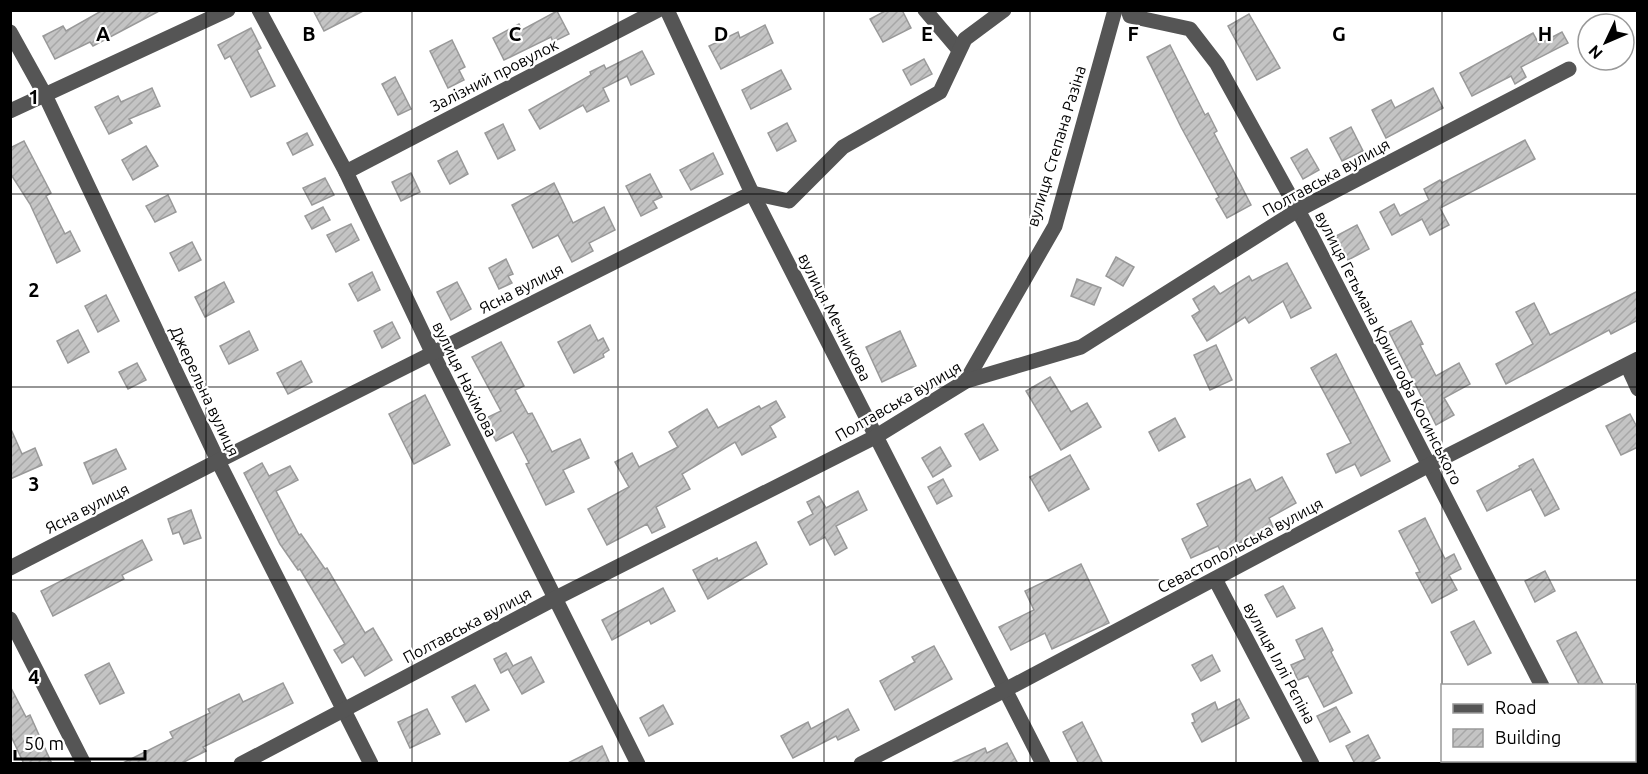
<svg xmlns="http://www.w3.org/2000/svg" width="1648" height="774" viewBox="0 0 1648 774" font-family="Ubuntu,sans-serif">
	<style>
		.building { fill: url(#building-hatch); stroke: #999; stroke-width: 1.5 }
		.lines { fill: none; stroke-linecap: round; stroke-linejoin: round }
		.minor { stroke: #555; stroke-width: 15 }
		.grid { fill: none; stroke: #000; stroke-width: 1.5; stroke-opacity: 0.55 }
		.labels { text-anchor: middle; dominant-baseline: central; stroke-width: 4.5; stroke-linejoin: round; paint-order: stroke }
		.street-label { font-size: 16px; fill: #000; stroke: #fff }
		.grid-label { font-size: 20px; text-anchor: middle; font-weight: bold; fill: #000; stroke: #fff; stroke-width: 4.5; stroke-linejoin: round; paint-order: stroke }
	</style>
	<defs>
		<pattern id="building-hatch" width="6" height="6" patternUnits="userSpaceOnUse" patternTransform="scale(1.5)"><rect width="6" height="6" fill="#c4c4c4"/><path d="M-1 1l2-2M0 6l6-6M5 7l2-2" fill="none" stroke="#a7a7a7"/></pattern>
	</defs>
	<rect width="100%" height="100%" fill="#fff"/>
	<g class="building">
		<polygon points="103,10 161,10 93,46 90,42 55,59 43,36 63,26 66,31"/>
		<polygon points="313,10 365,10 324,31"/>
		<polygon points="887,10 902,10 911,28 883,42 870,19"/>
		<polygon points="557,11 569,34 553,42 551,37 504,60 493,38 519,24 522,30"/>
		<polygon points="1249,14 1280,68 1257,80 1228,26"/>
		<polygon points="765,25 773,43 721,69 709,46 738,32 740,38"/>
		<polygon points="251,28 261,48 257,50 275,86 251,97 230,56 225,59 218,45"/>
		<polygon points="1562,32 1568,43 1521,67 1526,77 1515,84 1511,76 1472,96 1460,73 1533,33 1539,44"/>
		<polygon points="452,40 465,67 459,70 464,80 448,88 430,51"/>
		<polygon points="1170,45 1205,115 1208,113 1217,131 1214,133 1251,205 1227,218 1216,199 1219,197 1181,127 1147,57"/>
		<polygon points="642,51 654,74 631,85 627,76 603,88 609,101 587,112 583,105 540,129 529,110 591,75 590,72 604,65 606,69"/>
		<polygon points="924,59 932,74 911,85 903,70"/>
		<polygon points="781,70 791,89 751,109 742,90"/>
		<polygon points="395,77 411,109 398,115 382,84"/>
		<polygon points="152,88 160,106 129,119 132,123 109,134 95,107 118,96 121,102"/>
		<polygon points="1433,88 1443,108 1386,138 1372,110 1391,100 1395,108"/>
		<polygon points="787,123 796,141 777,151 768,133"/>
		<polygon points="503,124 515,150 498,159 485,133"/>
		<polygon points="1351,127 1363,151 1342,161 1330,138"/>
		<polygon points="307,133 313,145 293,155 287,143"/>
		<polygon points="1525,140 1535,159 1440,208 1449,225 1430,235 1422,219 1392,235 1380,212 1394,204 1400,216 1429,200 1424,189 1440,180 1442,183"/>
		<polygon points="24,141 51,193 46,196 65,234 70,231 80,251 57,263 30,204 10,173 10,148"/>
		<polygon points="146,146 158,166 133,180 122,160"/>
		<polygon points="1307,149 1319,170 1303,179 1291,158"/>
		<polygon points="457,151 468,174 450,184 438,161"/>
		<polygon points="713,153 723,174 691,190 680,170"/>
		<polygon points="411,173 420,192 401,201 392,182"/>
		<polygon points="650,174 662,197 653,201 657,208 641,216 626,186"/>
		<polygon points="325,178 334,195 312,205 303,188"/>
		<polygon points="554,183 573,223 604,207 615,230 589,243 593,251 572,262 558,235 533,248 512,205"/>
		<polygon points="168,195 176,212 155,222 146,206"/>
		<polygon points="323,207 330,220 312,229 305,216"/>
		<polygon points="351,224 359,240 336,252 327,235"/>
		<polygon points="1357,225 1369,249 1348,260 1336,236"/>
		<polygon points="192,242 201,260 179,271 170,253"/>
		<polygon points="1116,257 1134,267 1123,286 1106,276"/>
		<polygon points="506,259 513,274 508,276 512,283 499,289 489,268"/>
		<polygon points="1287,263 1311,308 1291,318 1283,301 1249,323 1245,317 1207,341 1192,316 1200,311 1193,299 1214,286 1220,294 1249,276 1252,281"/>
		<polygon points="372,272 380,290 358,301 349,284"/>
		<polygon points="1077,279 1101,288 1094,305 1071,296"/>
		<polygon points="224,282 234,302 205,317 195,297"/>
		<polygon points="457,282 471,309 451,320 437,292"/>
		<polygon points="1638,291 1638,320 1611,334 1609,330 1506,384 1496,364 1533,344 1516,312 1534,303 1550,335"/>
		<polygon points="106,295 119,321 98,332 85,306"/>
		<polygon points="1411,321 1423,344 1420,345 1436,376 1459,363 1470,384 1444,398 1454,415 1436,425 1389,332"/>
		<polygon points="392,322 400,338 382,348 374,331"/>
		<polygon points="590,325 598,341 603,338 609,350 603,354 604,357 574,373 558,342"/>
		<polygon points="78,330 89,352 68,363 57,341"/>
		<polygon points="249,331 258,350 229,364 220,346"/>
		<polygon points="900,331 916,366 882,382 866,347"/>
		<polygon points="501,342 524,386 515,390 528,414 532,413 552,452 580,439 589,458 563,470 574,492 546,505 526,464 529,463 513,432 496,441 484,419 501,411 472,357"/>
		<polygon points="1216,345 1232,380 1210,390 1194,355"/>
		<polygon points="1336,354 1390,461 1361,476 1355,464 1336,473 1327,454 1351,443 1311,368"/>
		<polygon points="301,361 312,382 288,394 277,373"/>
		<polygon points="137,363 146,380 128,389 119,372"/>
		<polygon points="1050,377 1071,412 1087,403 1101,427 1061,450 1026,391"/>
		<polygon points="425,395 450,445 414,464 389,414"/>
		<polygon points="776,401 785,417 770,426 776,437 742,455 735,442 682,474 690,489 656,507 665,527 652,533 647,524 607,545 588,509 629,487 615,462 632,453 639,467 678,447 669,432 707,409 718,428 759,406 761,409"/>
		<polygon points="1630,414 1638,429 1638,447 1621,455 1606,426"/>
		<polygon points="1175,418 1185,437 1159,451 1149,432"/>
		<polygon points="983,424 998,450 980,460 965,434"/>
		<polygon points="10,427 22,454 35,448 42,465 10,479"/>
		<polygon points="940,447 951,466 933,477 922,458"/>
		<polygon points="116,449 126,469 93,484 84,463"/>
		<polygon points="1070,455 1089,489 1049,511 1030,477"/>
		<polygon points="1533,459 1559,509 1545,516 1531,489 1487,511 1477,491 1520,468 1519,466"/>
		<polygon points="262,463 269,476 290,466 298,480 276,491 299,535 301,534 325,569 327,568 365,633 373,628 392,660 365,676 353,656 342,663 334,650 345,644 300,569 298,570 280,544 244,473"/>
		<polygon points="1282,477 1296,503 1269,518 1273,527 1221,552 1218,546 1191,558 1182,539 1208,526 1197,504 1250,479 1256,491"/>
		<polygon points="943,479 952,496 937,504 928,487"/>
		<polygon points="858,491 867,510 836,526 847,548 835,555 825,537 810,545 798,522 813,514 807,502 819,496 826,508"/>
		<polygon points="191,510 201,538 184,544 179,532 173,534 168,519"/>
		<polygon points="1425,518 1445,559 1454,554 1461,569 1449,575 1457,590 1432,603 1416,573 1420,572 1399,531"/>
		<polygon points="142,540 152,560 122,575 124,579 53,616 41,591"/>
		<polygon points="756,542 767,564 708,599 693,570 717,558 718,561"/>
		<polygon points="1081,564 1109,623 1052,649 1045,633 1011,650 999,627 1034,610 1025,591"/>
		<polygon points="1545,571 1555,591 1535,602 1525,581"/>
		<polygon points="1283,586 1295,608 1277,617 1265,595"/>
		<polygon points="663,588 675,611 651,624 649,620 612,640 602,620"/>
		<polygon points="1474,621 1491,653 1468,665 1451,632"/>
		<polygon points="1322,628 1333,650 1331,652 1352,693 1324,707 1308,676 1298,680 1291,665 1305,659 1296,640"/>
		<polygon points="1576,632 1604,686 1580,686 1557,641"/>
		<polygon points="934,646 952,679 895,710 880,681 915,662 912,657"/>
		<polygon points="506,653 513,666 531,657 544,682 522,694 508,669 501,673 494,659"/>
		<polygon points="1212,655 1220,671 1201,681 1192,665"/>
		<polygon points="109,663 124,693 100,704 85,675"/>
		<polygon points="283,683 293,703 203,747 206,751 180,764 121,764 173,738 170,732 210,713 208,709 239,694 243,702"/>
		<polygon points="475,685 489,710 466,722 452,697"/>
		<polygon points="10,686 26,717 30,715 52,764 24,764 10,734"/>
		<polygon points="1239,699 1249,718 1202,742 1192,723 1195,722 1192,714 1215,702 1218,710"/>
		<polygon points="663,705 673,724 649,736 640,718"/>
		<polygon points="1336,707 1350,732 1330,742 1317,716"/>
		<polygon points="427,709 440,734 410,748 398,722"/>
		<polygon points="848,709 859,730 838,740 836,736 793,758 781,736 808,722 811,729"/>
		<polygon points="1082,722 1103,764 1079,764 1063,732"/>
		<polygon points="1368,735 1380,758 1369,764 1355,764 1346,746"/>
		<polygon points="1007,743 1018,764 949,764 985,748 987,753"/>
		<polygon points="602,746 610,764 566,764"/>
	</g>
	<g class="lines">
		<g class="minor">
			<polyline points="259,10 346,172 432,352 638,764"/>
			<polyline points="667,10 752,193 1043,764"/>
			<polyline points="925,10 959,50"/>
			<polyline points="1128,10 1130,16 1190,29 1217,64 1306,225 1542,686"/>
			<polyline points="10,32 45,95 218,461 371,764"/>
			<polyline points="10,111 228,10"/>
			<polyline points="346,172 658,10"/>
			<polyline points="1627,365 1638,389"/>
			<polyline points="966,381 1055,226 1115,10"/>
			<polyline points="10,568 218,461 752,193 789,201 843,147 940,92 965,39 1004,10"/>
			<polyline points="1215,579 1312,764"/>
			<polyline points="10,619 84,764"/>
			<polyline points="1634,754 1638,752"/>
			<polyline points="1580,760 1582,764"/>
			<polyline points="241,764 554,599 875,437 966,381 1081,347 1298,210 1569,69"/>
			<polyline points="861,764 1005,690 1429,465 1638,359"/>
			<polyline points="1615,764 1621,760"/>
		</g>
	</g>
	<path class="grid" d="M206,10V764M412,10V764M618,10V764M824,10V764M1030,10V764M1236,10V764M1442,10V764M10,194H1638M10,387H1638M10,580H1638"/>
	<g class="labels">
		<g class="street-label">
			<text transform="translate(494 75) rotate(-27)">Залізний провулок</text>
			<text transform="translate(1056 146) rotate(-73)">вулиця Степана Разіна</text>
			<text transform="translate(1326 177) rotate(-29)">Полтавська вулиця</text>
			<text transform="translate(521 288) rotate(-27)">Ясна вулиця</text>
			<text transform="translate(835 317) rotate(63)">вулиця Мечникова</text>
			<text transform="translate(1389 348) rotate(63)">вулиця Гетьмана Криштофа Косинського</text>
			<text transform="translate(465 379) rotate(64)">вулиця Нахімова</text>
			<text transform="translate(205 391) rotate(65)">Джерельна вулиця</text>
			<text transform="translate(898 401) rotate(-30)">Полтавська вулиця</text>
			<text transform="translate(87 508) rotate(-27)">Ясна вулиця</text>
			<text transform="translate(1240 545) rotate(-28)">Севастопольська вулиця</text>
			<text transform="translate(467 625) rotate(-28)">Полтавська вулиця</text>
			<text transform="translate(1280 663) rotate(62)">вулиця Іллі Рєпіна</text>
		</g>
	</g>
	<g class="grid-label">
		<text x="103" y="41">A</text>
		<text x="309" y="41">B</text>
		<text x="515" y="41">C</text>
		<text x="721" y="41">D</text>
		<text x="927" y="41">E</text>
		<text x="1133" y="41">F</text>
		<text x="1339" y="41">G</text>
		<text x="1545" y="41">H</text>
		<text x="34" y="104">1</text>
		<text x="34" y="297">2</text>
		<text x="34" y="491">3</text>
		<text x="34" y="684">4</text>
	</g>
	<rect width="1648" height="774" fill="none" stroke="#000000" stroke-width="24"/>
	<rect x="1441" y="684" width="195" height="78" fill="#ffffff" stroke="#999999" stroke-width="1.5"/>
	<rect x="1453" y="704" width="30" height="9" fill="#555555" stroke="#999999" stroke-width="1.5"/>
	<text x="1495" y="714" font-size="18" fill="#000000">Road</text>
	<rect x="1453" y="729" width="30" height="18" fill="url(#building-hatch)" stroke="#999999" stroke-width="1.5"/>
	<text x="1495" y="744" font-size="18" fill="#000000">Building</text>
	<g transform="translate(1606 42) rotate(226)"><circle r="28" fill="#ffffff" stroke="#999999" stroke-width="1.5"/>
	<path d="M0-4.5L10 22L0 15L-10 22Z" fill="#000000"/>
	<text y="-9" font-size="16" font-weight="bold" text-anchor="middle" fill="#000000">N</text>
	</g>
	<path d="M15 750v9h130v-9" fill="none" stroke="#000000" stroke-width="3"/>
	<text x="24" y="750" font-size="18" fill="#000000" stroke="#ffffff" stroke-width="4.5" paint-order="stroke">50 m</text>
</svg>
